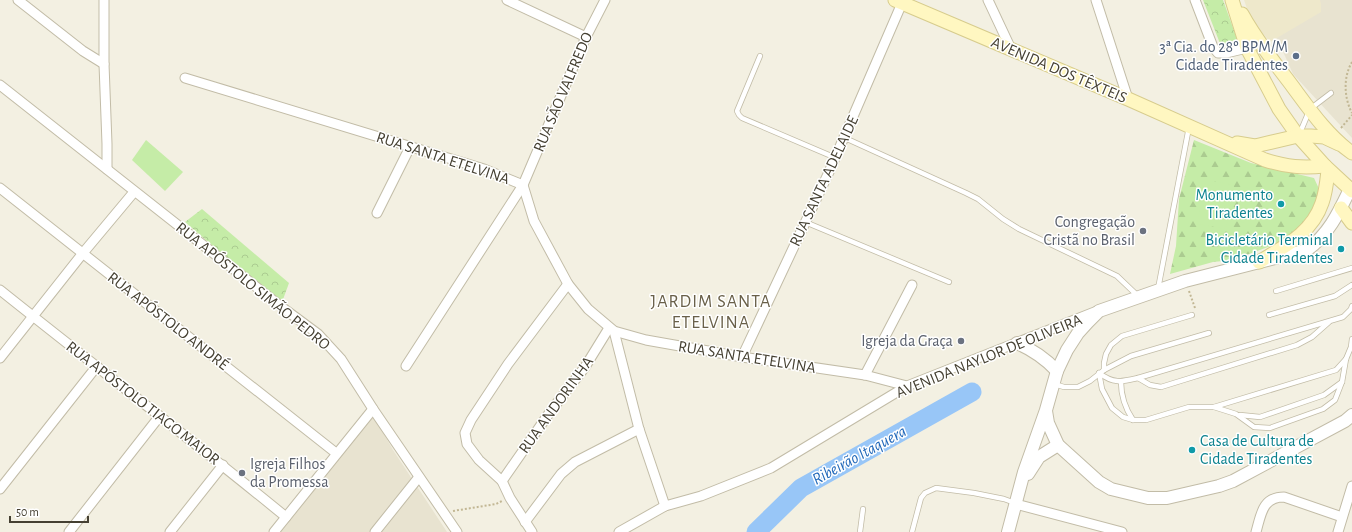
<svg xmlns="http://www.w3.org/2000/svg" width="1352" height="532" viewBox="0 0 1352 532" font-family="'Alegreya Sans',sans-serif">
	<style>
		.residential { fill: #e8e3d0 }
		.education { fill: #eee8cb }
		.forest { fill: url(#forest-firs) }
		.park { fill: url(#park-crowns) }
		.pitch { fill: #c5eca7 }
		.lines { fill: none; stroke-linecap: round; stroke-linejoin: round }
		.river { stroke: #98c6f7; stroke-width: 19 }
		.service-casing { stroke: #c2bca7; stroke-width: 6 }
		.minor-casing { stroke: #c2bca7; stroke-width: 11 }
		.tertiary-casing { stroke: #c2bca7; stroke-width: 14 }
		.secondary-casing { stroke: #d7cc8d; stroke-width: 15 }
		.path { stroke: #c2b794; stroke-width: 2; stroke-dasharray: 2 2; stroke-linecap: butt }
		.service { stroke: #fff; stroke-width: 4.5 }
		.minor { stroke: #fff; stroke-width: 9 }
		.tertiary { stroke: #fff; stroke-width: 12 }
		.secondary { stroke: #fff7c1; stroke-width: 13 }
		.service-dot { fill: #5c6f8a; stroke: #fff; stroke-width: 1.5 }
		.culture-dot { fill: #0f9aa8; stroke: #fff; stroke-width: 1.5 }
		.worship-dot { fill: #6b7280; stroke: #fff; stroke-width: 1.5 }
		.labels { text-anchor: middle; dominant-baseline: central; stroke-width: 3; stroke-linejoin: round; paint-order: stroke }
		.service-label { font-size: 16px; fill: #4e5e75; stroke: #fff; text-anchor: end }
		.street-label { font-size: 16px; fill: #454032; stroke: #fff }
		.culture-label { font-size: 16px; fill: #0d838f; stroke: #fff; text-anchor: end }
		.worship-label { font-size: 16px; fill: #5b616d; stroke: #fff; text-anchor: end }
		.water-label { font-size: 17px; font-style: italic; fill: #2269ba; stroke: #fff }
		.quarter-label { font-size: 18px; letter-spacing: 1px; fill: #696049; stroke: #fff }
	</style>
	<defs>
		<pattern id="forest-firs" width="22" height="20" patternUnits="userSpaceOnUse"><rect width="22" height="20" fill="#c5eca7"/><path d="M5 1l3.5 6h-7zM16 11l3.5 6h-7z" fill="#abcb90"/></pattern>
		<pattern id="park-crowns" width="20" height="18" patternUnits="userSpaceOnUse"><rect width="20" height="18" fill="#c5eca7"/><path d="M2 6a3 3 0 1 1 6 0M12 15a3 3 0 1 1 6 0" fill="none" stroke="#abcb90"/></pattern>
	</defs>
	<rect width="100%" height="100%" fill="#f3f0e2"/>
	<g class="residential">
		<polygon points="1260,0 1352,0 1352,138 1293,74"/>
		<polygon points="373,415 393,450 447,532 279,532"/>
	</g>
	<polygon class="education" points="1244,0 1320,0 1321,4 1321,12 1270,42 1251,20"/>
	<polygon class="forest" points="1194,140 1251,163 1314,178 1320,191 1312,214 1300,229 1281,242 1233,260 1213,262 1170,274 1176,246 1179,199"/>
	<g class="park">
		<polygon points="1203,0 1223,0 1237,39 1221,46"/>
		<polygon points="202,209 289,283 281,305 185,222"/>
	</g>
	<g class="pitch">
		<polygon points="146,140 183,172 165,191 132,160"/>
		<polygon points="1206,180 1234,185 1226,229 1197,224"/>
		<polygon points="1241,187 1254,189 1248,223 1235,221"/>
	</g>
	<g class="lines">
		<polyline class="river" points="756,532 801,488 972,392"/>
		<g class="service-casing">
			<g id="service">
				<polyline points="760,56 737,111 739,115 742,118 836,158"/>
				<polyline points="1299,135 1310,109 1331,93"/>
				<polyline points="845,138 966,193 978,199 1003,219 1019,229 1117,276 1139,297"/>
				<polyline points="805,222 949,282"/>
				<polyline points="1158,289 1189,127"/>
				<polyline points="1276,291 1352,268"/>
				<polyline points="1269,315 1335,296 1352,285"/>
				<polyline points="1104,370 1104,363 1106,354 1111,345 1122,336 1192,315"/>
				<polyline points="1099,373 1102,389 1112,408 1123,417 1133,420 1146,420 1189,407 1214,407 1336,370 1346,359"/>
				<path d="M1099,373C1114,384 1121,382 1138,378L1343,317L1351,309L1352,306"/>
				<polyline points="1138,378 1150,385 1161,387 1297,345 1312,337 1329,322"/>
				<path d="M1121,382C1121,397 1125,408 1133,420"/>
				<polyline points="1054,384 1064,387 1078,387 1090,381 1104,370 1131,356 1209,333"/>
				<polyline points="1214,407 1236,414 1254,427 1270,428 1323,409 1335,400 1342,382 1346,359 1351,347 1352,339"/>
				<polyline points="1240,415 1260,417 1324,395 1342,382"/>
				<polyline points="860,532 863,509"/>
				<polyline points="912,532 921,498 925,493 936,488 974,493 1004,499 1015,503"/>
			</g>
		</g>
		<g class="minor-casing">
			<g id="minor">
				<polyline points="18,0 83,51 104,64"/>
				<polyline points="104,0 104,64 107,144 107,169"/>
				<polyline points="507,0 586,37"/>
				<polyline points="988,0 1011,49"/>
				<polyline points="1096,0 1128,99"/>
				<polyline points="1195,0 1213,47 1218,53 1226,53 1247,48"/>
				<polyline points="185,78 484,169 523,185"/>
				<polyline points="0,85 283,308 318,334 341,359 373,409 457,532"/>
				<polyline points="523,185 534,221 568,284 588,309 614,331 646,340 742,357 865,375 907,386"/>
				<polyline points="0,188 336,453"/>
				<polyline points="377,213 410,147"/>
				<path d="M0,290C95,366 192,440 286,517"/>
				<polyline points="614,331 639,429 665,506"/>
				<polyline points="742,357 829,172 902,3"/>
				<polyline points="0,358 83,253 134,192"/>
				<polyline points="406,366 523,185 586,37 605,0"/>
				<polyline points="865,375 912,285"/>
				<polyline points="502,481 550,412 585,367 609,328"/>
				<polyline points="0,489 97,366"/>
				<polyline points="1016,504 1122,532"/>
				<polyline points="525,522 561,474 575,462 639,429"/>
				<polyline points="69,532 159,417"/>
				<polyline points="170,532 223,465"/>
				<polyline points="274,532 373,409"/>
				<polyline points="375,532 419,477"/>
				<polyline points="532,532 510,498 502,481 479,460 467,444 465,433 471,420 508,364 568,284"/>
				<polyline points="619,532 665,506 701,496 771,468 907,386 1097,311"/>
				<path d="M1256,532C1261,515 1262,497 1284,497L1342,517"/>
				<polyline points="1338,532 1352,486"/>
			</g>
		</g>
		<g class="tertiary-casing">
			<g id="tertiary">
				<path d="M1017,343C1033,350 1045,358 1057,371"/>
				<polyline points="1046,411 1048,423 1058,445 1099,482 1111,489 1148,498 1167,498 1219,486 1233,481 1345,421 1352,415"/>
				<polyline points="1028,474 1039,457 1058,445"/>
				<path d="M1008,532L1024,472L1046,410L1057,371L1067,350L1078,333L1088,322L1099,311L1185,281L1307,250C1329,234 1339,212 1350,189"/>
			</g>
		</g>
		<g class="secondary-casing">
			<g id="secondary">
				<path d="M895,0L1128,99L1265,160C1287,167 1302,168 1325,166"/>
				<polyline points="1232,0 1247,48 1279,109 1298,136 1325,166 1352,191"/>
				<path d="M1242,14C1256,40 1275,63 1293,87C1310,110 1328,136 1352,153"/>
				<polyline points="1237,143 1255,146 1298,136 1311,136 1324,137 1339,144"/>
				<polyline points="1341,208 1352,223"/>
				<path d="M1259,262C1285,246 1312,233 1322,203C1326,192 1327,180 1328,170"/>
			</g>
		</g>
		<g class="path">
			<path d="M1352,62C1343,77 1344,98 1352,113"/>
			<polyline points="1341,128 1352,115"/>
			<polyline points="1189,291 1195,308"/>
			<polyline points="453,511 496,504 502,501"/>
		</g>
		<use href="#service" class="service"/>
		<use href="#minor" class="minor"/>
		<use href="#tertiary" class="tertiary"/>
		<use href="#secondary" class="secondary"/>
	</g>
	<circle class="service-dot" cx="1296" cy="56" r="4"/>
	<g class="culture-dot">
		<circle cx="1281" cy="204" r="4"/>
		<circle cx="1341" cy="249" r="4"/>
		<circle cx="1192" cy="450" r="4"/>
	</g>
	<g class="worship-dot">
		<circle cx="1143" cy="231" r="4"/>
		<circle cx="961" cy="341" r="4"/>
		<circle cx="242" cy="473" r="4"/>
	</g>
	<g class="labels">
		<g class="service-label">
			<text x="1288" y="47">3ª Cia. do 28º BPM/M<tspan x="1288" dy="18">Cidade Tiradentes</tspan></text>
		</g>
		<g class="street-label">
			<text transform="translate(1059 70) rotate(23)">AVENIDA DOS TÊXTEIS</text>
			<text transform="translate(563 92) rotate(-67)">RUA SÃO VALFREDO</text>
			<text transform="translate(443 158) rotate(18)">RUA SANTA ETELVINA</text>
			<text transform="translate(824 181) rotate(-65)">RUA SANTA ADELAIDE</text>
			<text transform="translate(253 286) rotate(39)">RUA APÓSTOLO SIMÃO PEDRO</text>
			<text transform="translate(168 321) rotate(38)">RUA APÓSTOLO ANDRÉ</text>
			<text transform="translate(989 356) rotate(-22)">AVENIDA NAYLOR DE OLIVEIRA</text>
			<text transform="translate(747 357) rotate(9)">RUA SANTA ETELVINA</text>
			<text transform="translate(143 403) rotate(38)">RUA APÓSTOLO TIAGO MAIOR</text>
			<text transform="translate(556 405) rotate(-54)">RUA ANDORINHA</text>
		</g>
		<g class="culture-label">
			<text x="1273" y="195">Monumento<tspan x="1273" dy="18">Tiradentes</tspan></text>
			<text x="1333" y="240">Bicicletário Terminal<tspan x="1333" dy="18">Cidade Tiradentes</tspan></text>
			<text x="1200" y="441" text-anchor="start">Casa de Cultura de<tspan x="1200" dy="18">Cidade Tiradentes</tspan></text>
		</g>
		<g class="worship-label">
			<text x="1135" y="222">Congregação<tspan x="1135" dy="18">Cristã no Brasil</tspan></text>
			<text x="953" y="341">Igreja da Graça</text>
			<text x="250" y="464" text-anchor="start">Igreja Filhos<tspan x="250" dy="18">da Promessa</tspan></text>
		</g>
		<g class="water-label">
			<text transform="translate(859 455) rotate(-29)">Ribeirão Itaquera</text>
		</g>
		<g class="quarter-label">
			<text x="711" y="302">JARDIM SANTA<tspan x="711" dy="21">ETELVINA</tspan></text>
		</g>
	</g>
	<path d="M10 516v6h78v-6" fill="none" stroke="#454032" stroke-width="2"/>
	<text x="16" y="516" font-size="12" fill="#454032" stroke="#ffffff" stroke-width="3" paint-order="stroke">50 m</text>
</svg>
